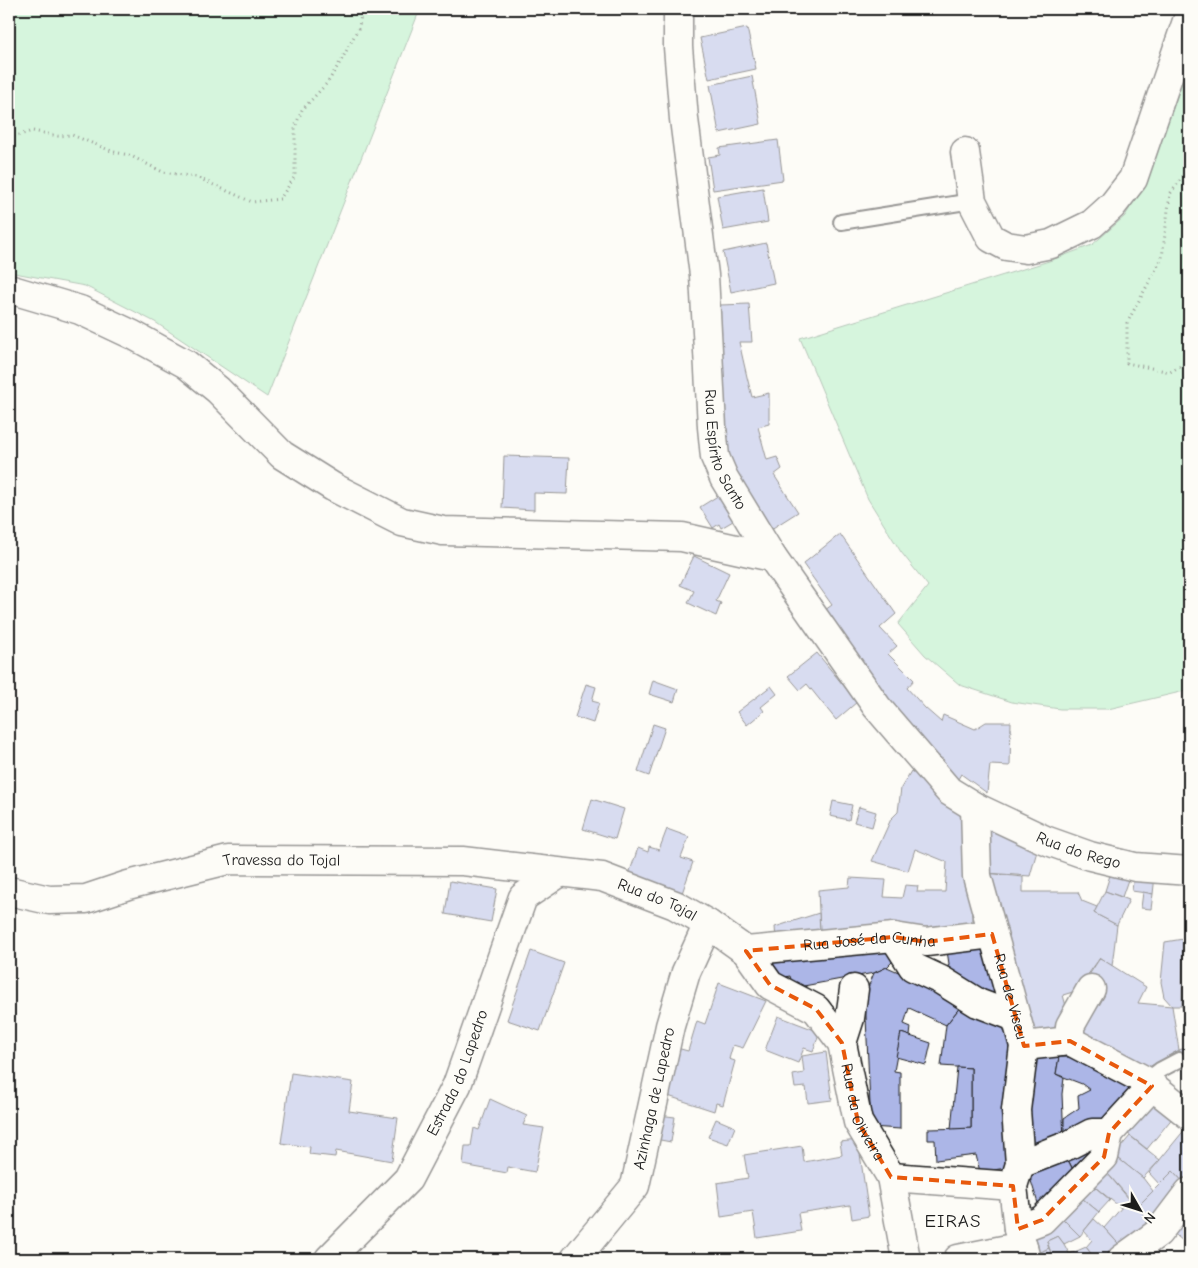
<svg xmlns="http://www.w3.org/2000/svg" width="1198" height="1268" viewBox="0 0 1198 1268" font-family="'Comic Neue',sans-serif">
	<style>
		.green { fill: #a6eebc; stroke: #61856c }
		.building { fill: #acb6e7; stroke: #1c1c1c }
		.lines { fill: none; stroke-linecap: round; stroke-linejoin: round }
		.service-casing { stroke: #1c1c1c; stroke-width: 18 }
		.minor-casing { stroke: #1c1c1c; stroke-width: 31 }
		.path { stroke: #1c1c1c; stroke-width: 3; stroke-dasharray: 1 4; stroke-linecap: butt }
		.service { stroke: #fdfcf7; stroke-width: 14 }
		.minor { stroke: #fdfcf7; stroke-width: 28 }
		.marked { fill: none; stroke: #e8590c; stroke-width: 4; stroke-dasharray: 10 6; stroke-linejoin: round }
		.labels { text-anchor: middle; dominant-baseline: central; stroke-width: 5; stroke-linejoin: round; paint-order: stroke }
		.street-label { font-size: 16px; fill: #1c1c1c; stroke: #fdfcf7 }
		.quarter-label { font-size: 19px; letter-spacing: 1px; fill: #1c1c1c; stroke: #fdfcf7 }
	</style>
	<rect width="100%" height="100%" fill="#fdfcf7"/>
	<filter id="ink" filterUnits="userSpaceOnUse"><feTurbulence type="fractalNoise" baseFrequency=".02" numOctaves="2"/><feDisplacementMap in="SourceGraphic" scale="10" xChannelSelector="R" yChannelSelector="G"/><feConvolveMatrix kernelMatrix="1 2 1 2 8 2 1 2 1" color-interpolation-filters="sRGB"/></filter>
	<g filter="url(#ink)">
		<g class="green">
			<polygon points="9,9 420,9 267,397 155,322 85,286 9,272"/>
			<polygon points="1189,63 1189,690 1108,709 1060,709 1012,702 960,685 925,655 898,624 928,586 901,552 868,499 800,338 1049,261 1092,245 1125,216 1149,176"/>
		</g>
		<g class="building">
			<polygon points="747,28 756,69 709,79 700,38"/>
			<polygon points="752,76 761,124 719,133 710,85"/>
			<polygon points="778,140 783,180 713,190 708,157 720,155 719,148"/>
			<polygon points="763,188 768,222 723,230 717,196"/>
			<polygon points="766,243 774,283 731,292 723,252"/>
			<polygon points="749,304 752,342 739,342 747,377 752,397 769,393 769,424 758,427 767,460 777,457 782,469 774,475 798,512 768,531 730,462 724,436 720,305"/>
			<polygon points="504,456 569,458 567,494 534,493 534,510 502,508"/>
			<polygon points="724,492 740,517 721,528 719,524 713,528 700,507"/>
			<polygon points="840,534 896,614 880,628 897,646 888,654 914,680 907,688 925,708 941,722 943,715 975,729 986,722 1011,722 1010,766 990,765 987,793 961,774 955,784 939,768 944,760 930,750 866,674 825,610 832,605 803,564"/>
			<polygon points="694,556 729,573 716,601 721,603 716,616 688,603 694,591 680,585"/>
			<polygon points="817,653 857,702 836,720 807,684 800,690 788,676"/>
			<polygon points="653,680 678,689 674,702 649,694"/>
			<polygon points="586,684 596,687 592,701 599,703 593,723 575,717"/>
			<polygon points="771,686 777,694 761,707 764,711 747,725 737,712"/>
			<polygon points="653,724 665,728 649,776 638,772"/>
			<polygon points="911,771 938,791 961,813 969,829 972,923 963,923 963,928 820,932 818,890 849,887 850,878 886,880 884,897 902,898 905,885 918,886 917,892 945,892 947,862 915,849 908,871 872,861 891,819 898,812 901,788"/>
			<polygon points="592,799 624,809 615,839 583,829"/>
			<polygon points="833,801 852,805 849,820 830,816"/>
			<polygon points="859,807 876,812 872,827 854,822"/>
			<polygon points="989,820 1027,839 1023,846 1037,851 1030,876 986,873"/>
			<polygon points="667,829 689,837 681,858 693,862 681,896 628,877 638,848 648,852 649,847 659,850"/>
			<polygon points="1112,869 1130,874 1122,897 1105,891"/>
			<polygon points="986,873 1023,877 1023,892 1078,892 1082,901 1097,907 1094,913 1117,925 1112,966 1100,958 1076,991 1063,995 1070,1021 1033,1036"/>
			<polygon points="1134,873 1155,876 1153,894 1132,891"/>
			<polygon points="450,881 497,889 491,922 445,914"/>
			<polygon points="1105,891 1129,900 1117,925 1094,913"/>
			<polygon points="1143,892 1153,894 1151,909 1141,908"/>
			<polygon points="819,913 820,932 776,939 775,927"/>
			<polygon points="1183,939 1182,1006 1172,1006 1164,997 1161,982 1165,942"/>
			<polygon points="982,942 999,990 978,998 944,976 949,964 946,944"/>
			<polygon points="890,943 893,961 887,967 874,973 793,988 790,976 779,978 770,958"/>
			<polygon points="531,951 564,963 540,1031 507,1020"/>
			<polygon points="1100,958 1146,987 1138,1003 1172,1006 1179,1050 1144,1070 1076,1030 1099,1005 1094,1001 1087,978"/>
			<polygon points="887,967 965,1001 946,1025 909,1008 904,1024 911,1027 910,1036 901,1033 894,1071 900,1072 900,1129 871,1127 865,995 874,973"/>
			<polygon points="719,983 766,1001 743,1048 733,1045 729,1059 735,1061 723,1105 716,1103 714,1111 662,1094 677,1048 688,1051 697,1021 705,1024"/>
			<polygon points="965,1001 1009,1021 1013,1167 980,1172 976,1155 936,1160 935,1140 928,1140 928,1129 971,1128 971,1068 941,1066 946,1025"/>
			<polygon points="1189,1004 1189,1034 1182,1006"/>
			<polygon points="778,1016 820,1032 813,1051 804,1048 798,1063 765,1050"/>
			<polygon points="901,1033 931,1043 926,1065 896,1057"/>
			<polygon points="1189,1047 1189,1077 1179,1050"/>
			<polygon points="826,1052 832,1100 808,1103 806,1087 795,1088 793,1075 804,1073 802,1056"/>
			<polygon points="1059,1057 1056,1074 1064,1078 1062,1094 1064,1140 1027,1149 1033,1058"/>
			<polygon points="1059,1057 1088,1057 1143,1090 1092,1127 1064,1140 1064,1118 1079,1108 1078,1096 1090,1090 1082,1084 1056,1074"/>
			<polygon points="957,1067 971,1068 971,1128 951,1129"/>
			<polygon points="291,1073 353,1082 349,1111 398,1118 392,1161 336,1151 335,1157 309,1154 310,1147 281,1143"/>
			<polygon points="1150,1096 1174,1116 1147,1149 1123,1130"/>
			<polygon points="490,1099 527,1116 523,1125 544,1128 535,1172 508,1167 507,1173 463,1165 465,1146 471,1146 474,1128 479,1130"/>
			<polygon points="659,1115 675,1117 671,1142 655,1139"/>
			<polygon points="716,1119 735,1127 728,1144 708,1137"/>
			<polygon points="1186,1128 1189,1130 1189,1179 1185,1184 1173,1171 1160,1185 1149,1173"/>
			<polygon points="1130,1136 1160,1160 1143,1178 1114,1155"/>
			<polygon points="858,1140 869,1216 852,1219 850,1205 798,1213 801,1231 757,1238 753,1212 721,1217 717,1183 748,1178 744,1155 802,1146 804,1162 842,1155 840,1142"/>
			<polygon points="1090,1140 1100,1153 1075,1173 1067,1158"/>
			<polygon points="1114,1155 1143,1178 1153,1191 1137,1207 1102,1167"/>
			<polygon points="1067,1158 1077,1178 1040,1210 1027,1168"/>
			<polygon points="1102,1167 1129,1199 1121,1208 1089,1182"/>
			<polygon points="1173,1171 1185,1184 1153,1224 1137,1207"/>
			<polygon points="1089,1182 1110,1200 1099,1212 1078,1195"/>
			<polygon points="1078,1195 1099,1212 1080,1236 1058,1214"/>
			<polygon points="1129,1199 1153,1224 1126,1252 1104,1228"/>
			<polygon points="1189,1207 1189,1246 1172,1232"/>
			<polygon points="1058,1214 1080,1236 1064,1244 1058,1236 1047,1241 1049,1248 1033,1256 1026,1233"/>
			<polygon points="1094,1219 1104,1228 1126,1252 1115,1259 1095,1259 1086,1247 1092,1240 1084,1231"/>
			<polygon points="1058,1236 1064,1244 1072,1259 1053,1259 1047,1241"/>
			<polygon points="1086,1247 1095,1259 1072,1259 1070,1254"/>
			<polygon points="1049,1248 1053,1259 1034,1259 1033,1256"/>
		</g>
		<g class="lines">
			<g class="service-casing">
				<g id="service">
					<polyline points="841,222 972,201"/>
					<polyline points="1146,1081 1160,1070 1179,1060"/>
				</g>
			</g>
			<g class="minor-casing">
				<g id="minor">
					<path id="s1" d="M678,9V47L684,119L704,275L712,427L715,457L724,478L772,557L877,707L949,791L975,807L1045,840L1090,856L1135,867L1189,871"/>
					<polyline points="965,152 972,201 991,238 1006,246 1026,249 1051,244 1092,224 1112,206 1133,179 1189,15"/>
					<polyline points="9,289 80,310 133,335 186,364 218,390 282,455 333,487 402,522 443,531 682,537 772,557"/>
					<path id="s2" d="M975,807L977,876L1024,1046L1016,1110L1020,1164L1013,1186L1018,1229L1026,1259"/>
					<path id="s3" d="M9,891L49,900L86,899L128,885L228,860L463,861L602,877L675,905L708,924L746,951L770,985L816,1009L842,1043L858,1122L891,1177"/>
					<polyline points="894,937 913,967 941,980 978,1003 1015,1017"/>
					<path id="s4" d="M746,951L894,937L926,942L992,934"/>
					<polyline points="1070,1041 1070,1026 1091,989"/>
					<polyline points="842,1043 850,1018 854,989"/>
					<polyline points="1024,1046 1070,1041 1146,1081 1189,1115"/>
					<polyline points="1020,1164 1069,1145 1092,1133 1109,1133 1152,1086"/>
					<polyline points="1018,1229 1042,1220 1104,1157 1109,1133"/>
					<path id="s5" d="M329,1259L408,1179L457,1085L523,897L559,873"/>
					<path id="s6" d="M575,1259L635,1186L670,1026L686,972L708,924"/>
					<polyline points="906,1259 891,1177 1013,1186"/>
					<polyline points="958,1259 1023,1246"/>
					<polyline points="1122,1259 1158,1233 1189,1192"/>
				</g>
			</g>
			<g class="path">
				<polyline points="9,138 33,131 58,136 72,135 114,152 129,155 163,172 196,177 252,202 280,199 295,176 295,127 302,110 328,82 342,59 359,27 362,9"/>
				<polyline points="1189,168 1170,194 1162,258 1127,323 1127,363 1170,372 1189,361"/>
			</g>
			<use href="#service" class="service"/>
			<use href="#minor" class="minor"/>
		</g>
	</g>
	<path d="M0 0H1198V1268H0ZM992,934L1024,1046L1070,1041L1152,1086L1109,1133L1104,1157L1042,1220L1018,1229L1013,1186L891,1177L858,1122L842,1043L816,1009L770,985L746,951L894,937L926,942Z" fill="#fdfcf7" fill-opacity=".55" fill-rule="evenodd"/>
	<path class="marked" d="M992,934L1024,1046L1070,1041L1152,1086L1109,1133L1104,1157L1042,1220L1018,1229L1013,1186L891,1177L858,1122L842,1043L816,1009L770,985L746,951L894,937L926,942Z"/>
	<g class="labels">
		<g class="street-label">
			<text stroke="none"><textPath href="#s1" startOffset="445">Rua Espírito Santo</textPath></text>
			<text stroke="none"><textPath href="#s1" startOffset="1002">Rua do Rego</textPath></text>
			<text stroke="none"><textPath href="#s3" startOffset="279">Travessa do Tojal</textPath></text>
			<text stroke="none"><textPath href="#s3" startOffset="660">Rua do Tojal</textPath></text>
			<text stroke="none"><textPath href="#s4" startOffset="124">Rua José da Cunha</textPath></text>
			<text stroke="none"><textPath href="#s2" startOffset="194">Rua de Viseu</textPath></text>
			<text stroke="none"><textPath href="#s5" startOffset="230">Estrada do Lapedro</textPath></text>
			<text stroke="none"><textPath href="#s6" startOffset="184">Azinhaga de Lapedro</textPath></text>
			<text stroke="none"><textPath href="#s3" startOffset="972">Rua da Oliveira</textPath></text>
		</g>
		<g class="quarter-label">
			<text x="953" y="1221">EIRAS</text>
		</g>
	</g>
	<rect width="1198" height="1268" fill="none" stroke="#fdfcf7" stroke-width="30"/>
	<rect x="15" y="15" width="1168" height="1238" fill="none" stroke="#1c1c1c" stroke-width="2" filter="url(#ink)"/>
	<g transform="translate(1140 1210) rotate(129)" stroke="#fdfcf7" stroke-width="4" paint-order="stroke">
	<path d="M0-4L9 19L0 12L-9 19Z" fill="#1c1c1c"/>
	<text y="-8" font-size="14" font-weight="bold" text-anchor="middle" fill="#1c1c1c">N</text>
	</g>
</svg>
